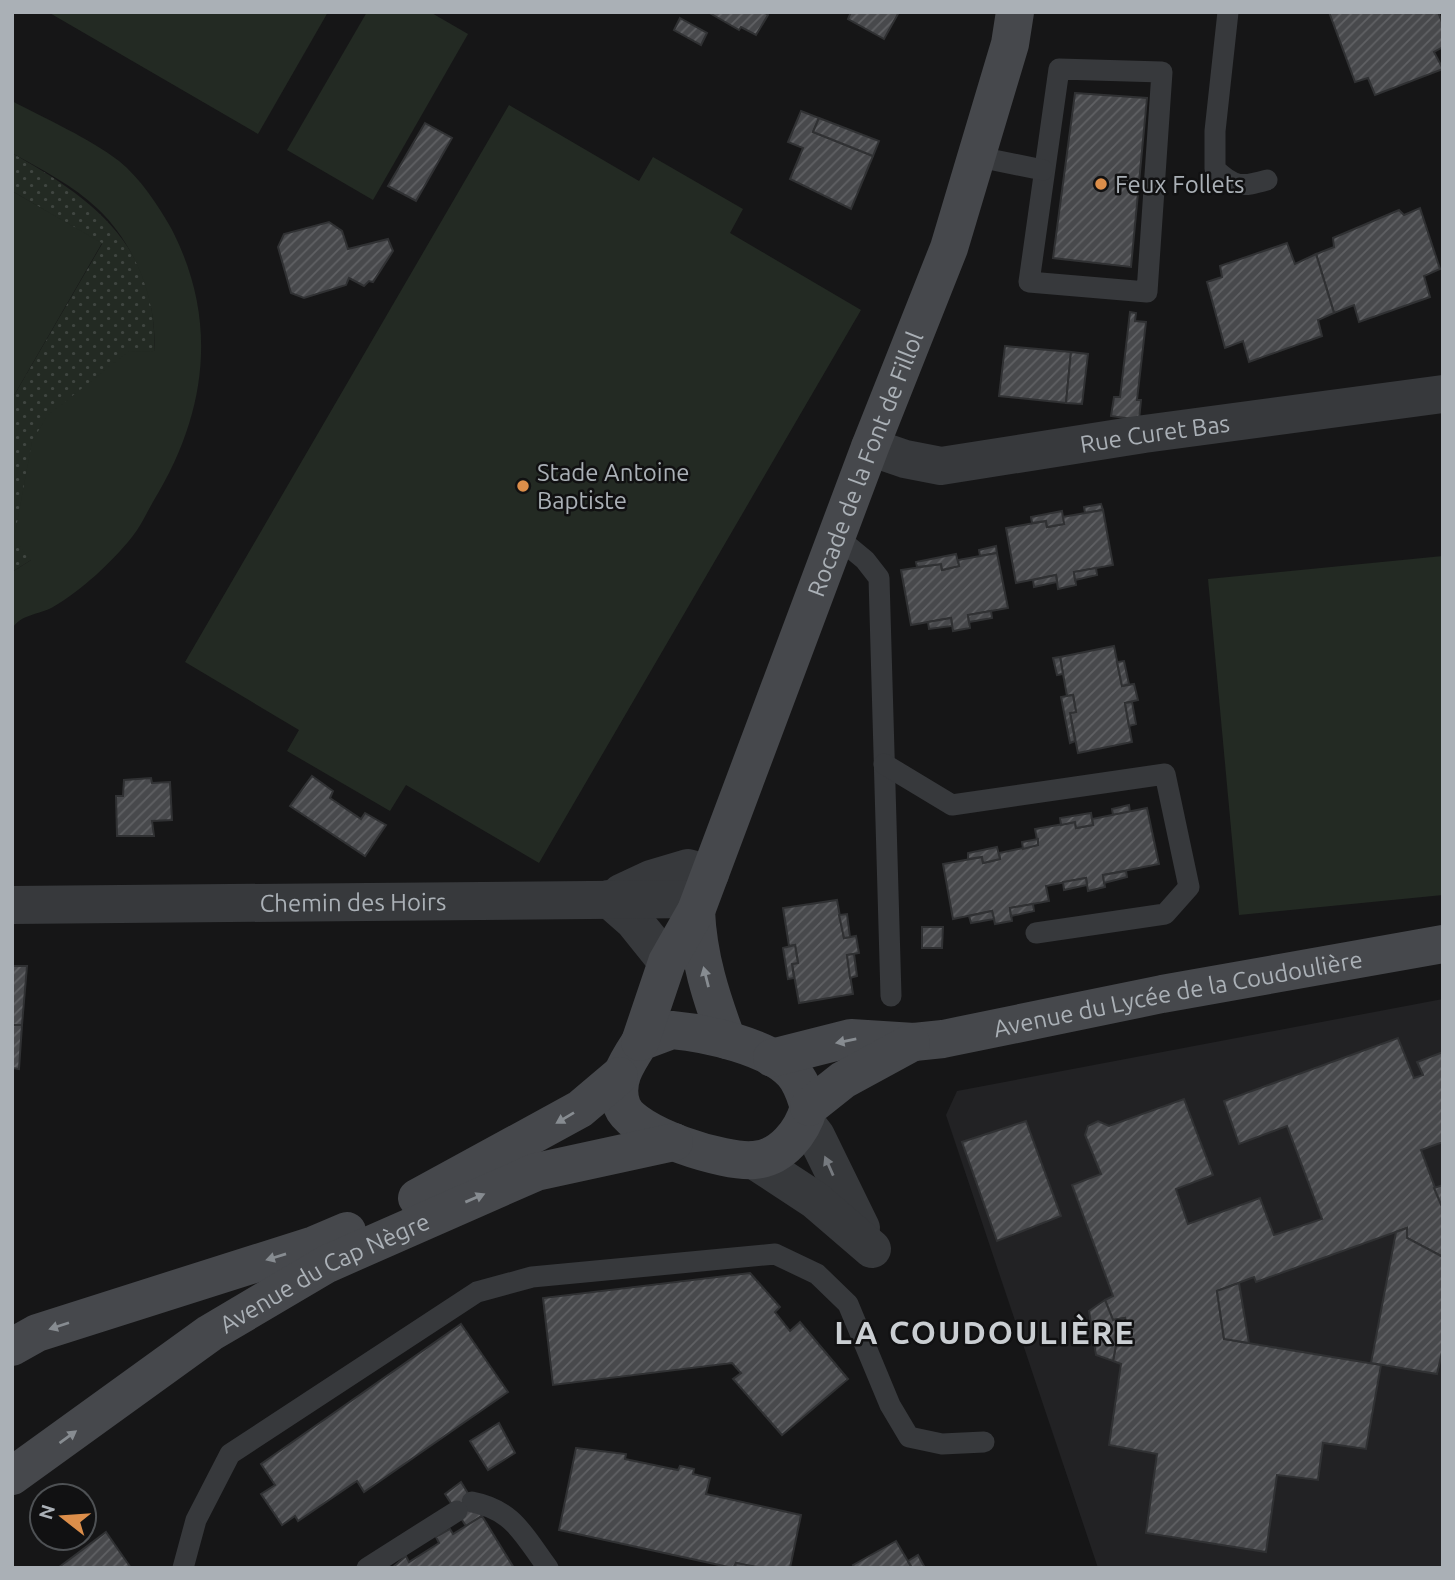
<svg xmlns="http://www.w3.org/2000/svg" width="1455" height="1580" viewBox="0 0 1455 1580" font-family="Ubuntu,sans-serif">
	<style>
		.built { fill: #222224 }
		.grass { fill: url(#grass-dots) }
		.garden { fill: #232a23 }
		.building { fill: url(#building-hatch); stroke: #303133; stroke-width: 2 }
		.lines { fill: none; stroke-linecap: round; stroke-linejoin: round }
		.lane { stroke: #37393c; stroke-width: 21 }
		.street { stroke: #37393c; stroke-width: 38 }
		.secondary { stroke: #46484c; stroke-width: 38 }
		.oneway { fill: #878c91 }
		.oneway2 { fill: #767a7f }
		.poi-dot { fill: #dc8e4a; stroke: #111112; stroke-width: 2.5 }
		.labels { text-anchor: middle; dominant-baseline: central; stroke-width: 5; stroke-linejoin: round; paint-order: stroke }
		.poi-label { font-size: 24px; fill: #aab0b6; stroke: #111112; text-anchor: start }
		.street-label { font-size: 24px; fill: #aab0b6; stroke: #111112 }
		.district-label { font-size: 32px; font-weight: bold; letter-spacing: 2px; fill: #caced2; stroke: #111112 }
	</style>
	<defs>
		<pattern id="grass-dots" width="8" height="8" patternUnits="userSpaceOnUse" patternTransform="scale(1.75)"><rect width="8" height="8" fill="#232a23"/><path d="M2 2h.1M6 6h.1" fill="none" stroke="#404641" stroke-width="1.8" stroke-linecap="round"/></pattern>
		<pattern id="building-hatch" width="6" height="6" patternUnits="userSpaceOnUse" patternTransform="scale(1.75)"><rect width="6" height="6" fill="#48494c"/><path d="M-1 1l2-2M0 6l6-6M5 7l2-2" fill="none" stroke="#606164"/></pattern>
	</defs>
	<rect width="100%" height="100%" fill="#161617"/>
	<polygon class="built" points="1443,999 1443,1568 1098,1568 946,1115 957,1091"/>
	<path class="grass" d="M12,153C93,199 159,247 154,352L31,560L12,572V399L102,244L12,191Z"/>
	<g class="garden">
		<polygon points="48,12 328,12 258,134"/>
		<polygon points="367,12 430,12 468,34 373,200 287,150"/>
		<path d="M12,101C46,119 89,138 119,161C140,178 158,205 171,228C219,320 207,413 154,500C147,512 141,526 132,537C111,563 82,590 53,607C38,615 21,614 12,629V572L31,560L14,539L32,442L47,416L129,351L154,352C158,302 135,244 98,209C73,185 42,170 12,153Z"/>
		<polygon points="509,105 639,181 653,157 743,209 730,233 861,310 539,863 406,785 390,811 287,751 299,730 185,662"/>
		<polygon points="12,191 102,243 12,399"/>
		<polygon points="1443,556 1443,895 1239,915 1208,579"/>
	</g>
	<g class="building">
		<polygon points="708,12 764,12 768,15 756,35 741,27 739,30"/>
		<polygon points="851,12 899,12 884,39 848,19"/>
		<polygon points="1329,12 1438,12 1443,25 1443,47 1434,52 1443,69 1375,95 1368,78 1355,82"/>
		<polygon points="680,18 707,33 701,45 674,30"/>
		<polygon points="1075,93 1147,98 1131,267 1053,258"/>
		<polygon points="801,111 819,118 813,132 873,156 851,209 790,179 803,148 788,142"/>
		<polygon points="819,118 879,141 873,156 813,132"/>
		<polygon points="425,123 452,138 416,201 388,186"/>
		<polygon points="1420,208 1440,269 1424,276 1430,297 1359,322 1354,305 1334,313 1316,254 1334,247 1333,238 1399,210 1404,215"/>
		<polygon points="329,222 342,231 348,249 388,239 393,251 373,282 369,281 364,286 349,278 346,285 304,298 291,293 278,247 284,234"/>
		<polygon points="1287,243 1295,264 1316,254 1334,313 1318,320 1322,336 1249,362 1243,341 1225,348 1207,282 1222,277 1220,266"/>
		<polygon points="1130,312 1136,313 1135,321 1146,322 1137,400 1141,400 1139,420 1111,416 1114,397 1120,397"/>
		<polygon points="1005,346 1071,352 1066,403 999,396"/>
		<polygon points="1071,352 1088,354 1082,404 1066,403"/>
		<polygon points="1101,504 1103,510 1085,513 1084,507"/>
		<polygon points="1103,510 1113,565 1074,572 1076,585 1058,589 1056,575 1016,583 1006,528 1046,521 1047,527 1064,524 1062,517"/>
		<polygon points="1062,511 1064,524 1047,527 1046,521 1032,523 1031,517"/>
		<polygon points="996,546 997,553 980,556 979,550"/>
		<polygon points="997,553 1008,608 968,615 970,628 953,631 951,618 911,625 901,570 941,564 942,570 959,566 958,560"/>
		<polygon points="956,554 959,566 942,570 941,564 917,567 916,562"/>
		<polygon points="1096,568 1097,575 1075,580 1074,572"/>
		<polygon points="1056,575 1057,582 1034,587 1033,580"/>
		<polygon points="991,611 992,618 969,622 968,615"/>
		<polygon points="951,618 952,626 929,629 928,622"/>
		<polygon points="1114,646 1122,686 1134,684 1138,700 1125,703 1132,742 1078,753 1070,713 1076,712 1073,695 1067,696 1060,657"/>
		<polygon points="1060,657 1063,674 1057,675 1053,658"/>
		<polygon points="1124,661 1129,684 1122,686 1117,662"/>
		<polygon points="1073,695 1076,712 1070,713 1075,741 1070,743 1061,697"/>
		<polygon points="1132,702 1136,724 1129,726 1125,703"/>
		<polygon points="312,776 333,791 330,798 361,819 365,813 386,825 365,856 290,806"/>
		<polygon points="151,778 152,783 170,782 172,820 152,821 154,836 117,836 116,796 123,796 124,780"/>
		<polygon points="1129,805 1130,812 1113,815 1112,809"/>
		<polygon points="1147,808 1159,864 1103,875 1105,887 1088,891 1086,878 1046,886 1049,901 1010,908 1012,921 995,924 992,911 953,919 943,864 982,857 983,863 1000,859 999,853 1038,845 1035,829 1075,822 1076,828 1093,825 1092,819"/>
		<polygon points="1091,813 1093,825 1076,828 1075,822 1061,825 1060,818"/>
		<polygon points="1038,839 1038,845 1023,849 1022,842"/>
		<polygon points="997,847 1000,859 983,863 982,857 968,859 968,853"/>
		<polygon points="1126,871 1127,877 1104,883 1103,875"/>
		<polygon points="1086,878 1087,885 1064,890 1063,882"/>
		<polygon points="837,900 844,938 856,936 859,953 847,955 853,994 799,1003 792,964 798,963 795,945 789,946 783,908"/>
		<polygon points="1033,904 1034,911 1011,916 1010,908"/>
		<polygon points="992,911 994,919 971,923 969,916"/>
		<polygon points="847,914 850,937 844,938 839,915"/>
		<polygon points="922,927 943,927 942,948 922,948"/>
		<polygon points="795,945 798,963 792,964 794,978 788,979 783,948"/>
		<polygon points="854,954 857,976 850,978 847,955"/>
		<polygon points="12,966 27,966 22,1025 12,1025"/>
		<polygon points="12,1025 22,1025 19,1069 12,1068"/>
		<polygon points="1398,1038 1414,1078 1423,1075 1417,1062 1443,1052 1443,1142 1421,1150 1443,1209 1443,1257 1407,1238 1407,1228 1256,1282 1254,1277 1217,1291 1224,1339 1381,1365 1366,1449 1323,1443 1318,1480 1277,1475 1266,1552 1146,1533 1157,1454 1109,1445 1121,1364 1113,1361 1116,1345 1128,1343 1125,1318 1113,1320 1105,1300 1113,1296 1072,1185 1101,1174 1085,1135 1088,1126 1098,1121 1109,1126 1184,1099 1213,1175 1176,1189 1188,1224 1260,1198 1274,1235 1322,1219 1287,1126 1239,1144 1224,1101"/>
		<polygon points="1026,1121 1061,1216 997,1241 962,1142"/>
		<polygon points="1443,1185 1443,1209 1434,1188"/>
		<polygon points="1407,1228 1407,1238 1443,1257 1443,1348 1437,1374 1371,1363 1396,1232"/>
		<polygon points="750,1273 780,1307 775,1312 790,1331 800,1322 848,1379 782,1435 733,1379 741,1373 732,1363 553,1385 543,1298"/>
		<polygon points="1239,1283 1249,1343 1224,1339 1217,1291"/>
		<polygon points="1105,1300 1113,1320 1125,1318 1128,1343 1116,1345 1113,1361 1096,1355 1089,1311"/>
		<polygon points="461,1324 508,1392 364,1492 357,1481 298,1521 295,1516 282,1525 261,1494 275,1485 261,1464"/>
		<polygon points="499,1423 515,1453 488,1470 470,1441"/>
		<polygon points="576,1448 626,1454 625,1459 678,1470 680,1466 694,1469 693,1474 710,1478 706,1494 801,1515 790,1568 757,1568 736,1563 733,1568 559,1530"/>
		<polygon points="461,1482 482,1516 466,1526 445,1494"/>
		<polygon points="482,1516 514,1568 392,1568 406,1556 409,1562 439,1543 436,1537 450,1529 453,1534"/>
		<polygon points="106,1532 131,1568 58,1568"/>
		<polygon points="896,1541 912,1568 855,1568 853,1565"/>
		<polygon points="918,1555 925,1568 912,1568 908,1561"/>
		<polygon points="736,1563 757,1567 735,1568"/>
	</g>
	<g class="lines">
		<g class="lane">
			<path d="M1228,12L1215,131V169C1234,188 1243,187 1267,180"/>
			<polygon points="1059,69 1162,72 1147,292 1029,282"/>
			<polyline points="979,157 1043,170"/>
			<polyline points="836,536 865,560 879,578 891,996"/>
			<polyline points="884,764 952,805 1165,774 1189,887 1165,914 1036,933"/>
			<path d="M472,1502C514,1510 524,1536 548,1568"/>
			<polyline points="183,1568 196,1520 230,1454 477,1292 532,1277 775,1254 817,1274 848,1304 890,1405 909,1437 942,1444 984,1442"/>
			<polyline points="367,1568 457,1511"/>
		</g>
		<g class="street">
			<path id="s1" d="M870,447L905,459L941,466L1144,434L1443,394"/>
			<polyline points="621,893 651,879 688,868 710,874"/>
			<polyline points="609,899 634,921 667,962"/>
			<path id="s2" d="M12,905L700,899"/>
			<polyline points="805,1122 816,1136 861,1228"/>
			<polyline points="754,1160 815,1200 872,1249"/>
		</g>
		<g class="secondary">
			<path d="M696,911C698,957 711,997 727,1040"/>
			<path d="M672,1030C706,1033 770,1047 793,1073C802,1083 805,1095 809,1107C802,1132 782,1158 754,1160C726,1163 633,1135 622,1106C613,1082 627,1062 640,1042Z"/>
			<path id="s3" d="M640,1042L667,962L696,911L870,447L949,248L1010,44L1015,12"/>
			<path id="s4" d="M772,1058L851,1038L914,1042L943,1039L1162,994L1443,944"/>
			<polyline points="809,1107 843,1080 911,1043"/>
			<polyline points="417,1198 580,1109 619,1076"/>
			<polyline points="12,1347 37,1333 314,1245 347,1231"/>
			<path id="s5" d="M12,1476L210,1333L327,1264L536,1172L674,1142"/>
		</g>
	</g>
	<defs><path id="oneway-solid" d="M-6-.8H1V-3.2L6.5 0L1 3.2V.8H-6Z" transform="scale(1.75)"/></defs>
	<g class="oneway">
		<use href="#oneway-solid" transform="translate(706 977) rotate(-104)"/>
		<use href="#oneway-solid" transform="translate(846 1041) rotate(169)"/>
		<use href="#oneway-solid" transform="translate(565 1118) rotate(149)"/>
		<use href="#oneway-solid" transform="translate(475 1198) rotate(-23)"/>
		<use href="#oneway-solid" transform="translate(276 1257) rotate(163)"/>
		<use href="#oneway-solid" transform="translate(59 1326) rotate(162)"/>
		<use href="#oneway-solid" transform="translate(68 1437) rotate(-36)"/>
	</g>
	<use class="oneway2" href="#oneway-solid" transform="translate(829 1166) rotate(-114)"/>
	<g class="poi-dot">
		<circle cx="1101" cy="184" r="7"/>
		<circle cx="523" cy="486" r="7"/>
	</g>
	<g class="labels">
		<g class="poi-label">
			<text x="1115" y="184">Feux Follets</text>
			<text x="537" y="472">Stade Antoine<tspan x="537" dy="28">Baptiste</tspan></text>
		</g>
		<g class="street-label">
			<text stroke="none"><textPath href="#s1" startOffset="290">Rue Curet Bas</textPath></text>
			<text stroke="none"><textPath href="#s3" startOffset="621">Rocade de la Font de Fillol</textPath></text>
			<text stroke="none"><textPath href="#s2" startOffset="341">Chemin des Hoirs</textPath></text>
			<text stroke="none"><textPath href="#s4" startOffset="413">Avenue du Lycée de la Coudoulière</textPath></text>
			<text stroke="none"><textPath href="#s5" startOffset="374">Avenue du Cap Nègre</textPath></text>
		</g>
		<g class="district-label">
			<text x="985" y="1332">LA COUDOULIÈRE</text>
		</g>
	</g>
	<rect width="1455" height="1580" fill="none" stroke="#aab0b6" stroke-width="28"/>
	<g transform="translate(63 1517) rotate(287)"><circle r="33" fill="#111112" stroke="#4e5154" stroke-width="2"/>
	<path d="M0-5L12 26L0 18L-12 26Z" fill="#dc8e4a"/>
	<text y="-10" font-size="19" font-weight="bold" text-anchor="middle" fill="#aab0b6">N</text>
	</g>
</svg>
